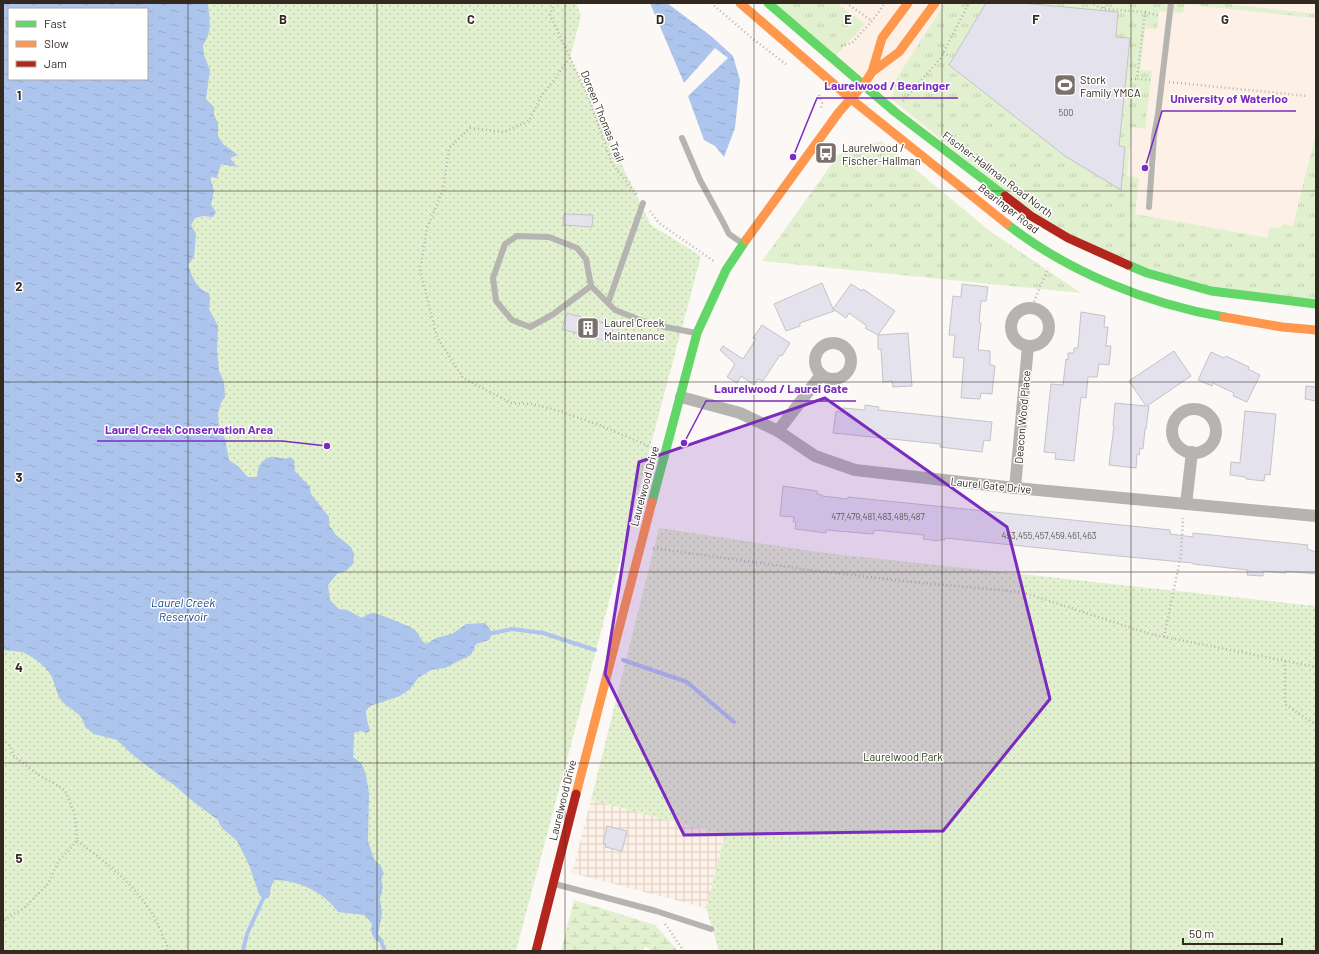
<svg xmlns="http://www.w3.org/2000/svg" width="1319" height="954" viewBox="0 0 1319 954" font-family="Barlow,sans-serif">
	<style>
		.built { fill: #fdf0e6 }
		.industrial { fill: url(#industrial-grid) }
		.grass { fill: url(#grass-tufts) }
		.wetland { fill: url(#wetland-marsh) }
		.park { fill: url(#park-dots); fill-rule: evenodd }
		.water { fill: url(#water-ripples); fill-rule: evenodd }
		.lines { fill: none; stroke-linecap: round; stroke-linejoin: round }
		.stream { stroke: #adc5ec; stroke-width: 4 }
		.building { fill: #e4e2ed; stroke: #c4c3c7 }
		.path { stroke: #b7b5b2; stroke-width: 2.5; stroke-dasharray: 1 3; stroke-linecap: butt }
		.lane { stroke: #b5b4b0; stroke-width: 6 }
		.street { stroke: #b5b4b0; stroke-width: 12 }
		.fast { stroke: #63d668; stroke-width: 9 }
		.slow { stroke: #ff974d; stroke-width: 9 }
		.jam { stroke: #b3261e; stroke-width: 9 }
		.marked { fill: #7b2cbf; fill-opacity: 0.2; stroke: #7b2cbf; stroke-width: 3; stroke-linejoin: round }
		.grid { fill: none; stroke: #342921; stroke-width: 1; stroke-opacity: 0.55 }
		.labels { text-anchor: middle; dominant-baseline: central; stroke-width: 3; stroke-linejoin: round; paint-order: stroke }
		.number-label { font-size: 9px; fill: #605754 }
		.poi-label { font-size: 11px; fill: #342921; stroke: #fff; text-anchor: start }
		.street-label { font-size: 11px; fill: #342921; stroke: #fff }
		.park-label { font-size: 11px; fill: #2a3d10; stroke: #fff }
		.water-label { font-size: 12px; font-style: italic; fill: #194284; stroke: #fff }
		.grid-label { font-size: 13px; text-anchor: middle; font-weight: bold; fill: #342921; stroke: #fff; stroke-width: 3; stroke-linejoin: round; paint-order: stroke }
		.leader { fill: none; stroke: #7b2cbf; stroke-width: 1.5 }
		.callout-dot { fill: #7b2cbf; stroke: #fff; stroke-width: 1.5 }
		.callout-label { font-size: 12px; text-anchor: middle; font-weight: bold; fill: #7b2cbf; stroke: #fff; stroke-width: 3; stroke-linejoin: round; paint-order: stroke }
	</style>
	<defs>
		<pattern id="industrial-grid" width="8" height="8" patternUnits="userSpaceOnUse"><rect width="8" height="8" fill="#fdf0e6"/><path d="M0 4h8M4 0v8" fill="none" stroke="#d9cec5"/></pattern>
		<pattern id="grass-tufts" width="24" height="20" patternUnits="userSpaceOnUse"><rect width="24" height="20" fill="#e1f0ce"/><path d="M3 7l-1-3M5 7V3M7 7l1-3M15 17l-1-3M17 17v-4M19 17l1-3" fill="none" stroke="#c2ceb1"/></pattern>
		<pattern id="wetland-marsh" width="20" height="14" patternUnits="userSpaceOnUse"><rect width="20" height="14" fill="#e1f0ce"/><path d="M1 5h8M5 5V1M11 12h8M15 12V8" fill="none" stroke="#c2ceb1"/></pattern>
		<pattern id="park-dots" width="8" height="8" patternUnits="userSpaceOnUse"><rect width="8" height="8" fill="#e1f0ce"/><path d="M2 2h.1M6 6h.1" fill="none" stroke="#c2ceb1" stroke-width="1.8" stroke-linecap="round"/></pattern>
		<pattern id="water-ripples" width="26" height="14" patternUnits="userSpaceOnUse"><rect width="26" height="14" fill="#adc5ec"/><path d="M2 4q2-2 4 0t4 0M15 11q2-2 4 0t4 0" fill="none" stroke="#95a9ca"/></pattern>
	</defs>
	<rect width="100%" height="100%" fill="#fbf8f6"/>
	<polygon class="built" points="769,3 1316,3 1316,307 1040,220"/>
	<polygon class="industrial" points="591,800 725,835 706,908 572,873"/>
	<g class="grass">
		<polygon points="769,3 836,3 865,24 835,56"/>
		<polygon points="945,3 986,3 949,65 1065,156 1125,147 1119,146 1130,38 1116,37 1118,12 1022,3 1218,3 1316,14 1316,27 1315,27 1315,18 1184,4 1183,13 1159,11 1157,29 1145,28 1140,70 1152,71 1145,129 1132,127 1127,176 1139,178 1135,214 1268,238 1269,228 1279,228 1284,224 1293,226 1316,133 1316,307 1173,282 1040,220 892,99 896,79"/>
		<polygon points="881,141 991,232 1081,293 762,261 839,154"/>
	</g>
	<polygon class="wetland" points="574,900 655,925 678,951 653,951 645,946 643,951 561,951"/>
	<g class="park">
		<path d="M3,3H576L581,16L570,58L651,225L701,256L516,951H3ZM9,9H147V79H9Z"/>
		<polygon points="659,528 825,553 1316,606 1316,951 719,951 706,908 725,835 591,800"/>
	</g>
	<g class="water">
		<path d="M3,3H208C209,18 213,32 203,45L204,55L210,70L206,99L214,107V115L218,123V136L223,144L238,155L230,158L237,167L221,164L217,178L210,177L214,191L211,205L216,212L213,217L203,216L195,218L191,225L196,234L194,257L188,265C192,276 197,290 209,293L210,300L209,309L218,326L217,350L219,371L224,382L225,397L221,403L218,414L219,428L225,438L229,460L239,467L248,477H257C257,468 261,459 271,457C278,456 283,461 290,457L294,460L295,471L310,487L311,494L329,517V525L336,535L351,547L354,554L353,564L346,571L337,574L328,585L330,600L339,609L347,610L362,618C367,615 369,613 374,613C379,614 410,626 415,630C419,633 419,639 426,644L436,638L452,634L466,624L485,623L493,633L489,640L476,644L471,655L445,668L431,670L418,678L410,689L400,696L370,706L366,711L367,720L370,731L366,733L361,731L354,733L353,757L362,764L366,775L369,793L368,841L374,859L381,866L384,874L381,878L383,886L380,899L382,914L378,934L384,941L382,944C372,939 370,933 372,923L364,915L338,912C324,892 298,880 274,880L271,887L269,898L263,899L259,894L249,865L237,841L221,827L218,820L195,803L174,785L162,777L134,756L117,740L94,734L85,727C82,711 70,711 61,700C58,697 55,685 53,680C50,669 33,656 22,652C16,651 9,651 3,650ZM9,9H147V79H9Z"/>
		<polygon points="650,3 667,3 711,36 733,56 740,80 735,128 724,157 715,146 704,140 688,96 728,58 715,48 684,83"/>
	</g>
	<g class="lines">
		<g class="stream">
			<polyline points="493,633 512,629 543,633 595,650"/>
			<polyline points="623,660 687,682 734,722"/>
			<polyline points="382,944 385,951"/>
			<polyline points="243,951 247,934 263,899"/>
		</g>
	</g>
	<g class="building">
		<polygon points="986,3 1022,3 1118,12 1116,37 1130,38 1119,146 1125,147 1121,190 1065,156 949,65"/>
		<polygon points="564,214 593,215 592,227 563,225"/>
		<polygon points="822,283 834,311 800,323 800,326 786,331 774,304"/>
		<polygon points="851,284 862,291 863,289 895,311 878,335 908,333 912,386 893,387 892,381 883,382 881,349 878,349 878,335 865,328 867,326 849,313 846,318 833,309"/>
		<polygon points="962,284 988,287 986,301 981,301 979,322 981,323 978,350 990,351 990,365 995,366 992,394 981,393 980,399 961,398 964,358 953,357 955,335 949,335 953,296 961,297"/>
		<polygon points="1081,312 1105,316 1104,327 1108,327 1106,346 1111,346 1109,365 1099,364 1097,377 1088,377 1086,398 1081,397 1074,461 1055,459 1056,453 1044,452 1051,384 1063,385 1066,359 1068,360 1068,353 1074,353 1074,348 1078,348"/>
		<polygon points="567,313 614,326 609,342 562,329"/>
		<polygon points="762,325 790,343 782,356 780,355 763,381 758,379 754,385 741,376 737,383 727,377 735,364 720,350 723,346 743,359 756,339 753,338"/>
		<polygon points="1174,351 1191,376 1147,406 1149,406 1146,429 1145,429 1143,449 1140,448 1139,455 1137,454 1136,468 1109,465 1114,426 1113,426 1115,403 1146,406 1129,381"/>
		<polygon points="1211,352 1224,358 1226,356 1249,367 1248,369 1260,375 1247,402 1233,396 1234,393 1213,383 1212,386 1198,380"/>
		<polygon points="1306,386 1316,387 1316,401 1305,399"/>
		<polygon points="865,405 879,407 878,410 992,422 990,441 984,440 982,452 940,447 940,444 833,433 836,411 842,412 843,408 865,410"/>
		<polygon points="1245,411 1276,414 1270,475 1265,474 1264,481 1246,479 1246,477 1230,475 1231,462 1240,463"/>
		<polygon points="783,486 817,491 817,494 822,495 822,496 848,499 848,497 1170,530 1170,534 1193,537 1193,533 1308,545 1307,549 1316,552 1316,574 1286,571 1286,573 1263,571 1263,576 1247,575 1248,570 1193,564 1193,563 1108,555 945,538 945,540 939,540 938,541 923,539 924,535 874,530 873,534 826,530 826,533 795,529 796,522 793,522 794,517 780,516"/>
		<polygon points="607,826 627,831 622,851 605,847 606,844 603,843"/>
	</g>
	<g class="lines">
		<g class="path">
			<polyline points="554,3 550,15 588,96 612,164 638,196"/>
			<polyline points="711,3 753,39 787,65"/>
			<polyline points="846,3 872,21"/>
			<polyline points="1090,3 1104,9 1145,12 1137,79 1153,80"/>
			<polyline points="1103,3 1104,9"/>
			<polyline points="1145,12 1160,16"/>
			<polyline points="841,46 852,43 872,21 885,3"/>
			<polyline points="943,53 950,56"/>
			<polyline points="570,58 541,97 529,121 504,132 470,128 449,148 443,190 427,228 420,270 437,337 463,378 511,403 532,404 559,411 602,426 653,448"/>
			<polyline points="1131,79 1137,79"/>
			<polyline points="1169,82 1307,96"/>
			<polyline points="819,95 822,103 821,110"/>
			<polyline points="903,101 940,59 969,3"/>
			<polyline points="650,211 659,223 715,262"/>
			<polyline points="1031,309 1048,268"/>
			<polyline points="653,548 810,570 912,582 1022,592 1150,634 1316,667"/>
			<polyline points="1164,637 1181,555 1183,518"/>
			<polyline points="1285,661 1285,704 1316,725"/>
			<polyline points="3,739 10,746 13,755 37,774 65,790 75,815 77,841 58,862 48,884 24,908 3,921"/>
			<path d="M77,841C105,861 130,881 149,909C157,920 162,934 167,946L166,951"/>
			<polyline points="665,924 684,951"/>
		</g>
		<g class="lane">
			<polyline points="682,138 700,180 724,224 729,234 742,243"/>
			<polyline points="1149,207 1154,136 1158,114 1171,3"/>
			<polyline points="591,286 552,315 530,327 512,320 496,301 493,278 505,244 517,236 549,237 577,248 586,259 591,286 615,310 650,324 696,333"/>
			<polyline points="608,303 643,203"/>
			<polyline points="555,884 656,911 711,929"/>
		</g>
		<g class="street">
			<circle cx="1030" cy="327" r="19"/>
			<circle cx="833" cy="361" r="18"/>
			<polyline points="681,397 740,413 778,431 815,456 855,470 1015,488 1316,516"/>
			<circle cx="1194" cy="431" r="22"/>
			<polyline points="778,431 821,375"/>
			<polyline points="1015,488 1028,346"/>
			<polyline points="1186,504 1192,452"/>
		</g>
		<g class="fast">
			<polyline points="768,3 895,112 1005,196"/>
			<path d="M1007,224C1068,272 1148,304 1224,317"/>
			<polyline points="1128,265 1147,273 1211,291 1316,304"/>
			<polyline points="652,502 697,333 726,270 746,240"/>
		</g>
		<g class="slow">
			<polyline points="740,3 851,99 1007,224"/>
			<polyline points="872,72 882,38 908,3"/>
			<polyline points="746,240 839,112 864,84 872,72 899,52 935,3"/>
			<polyline points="1224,317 1282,327 1316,330"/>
			<polyline points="576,794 652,502"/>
		</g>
		<g class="jam">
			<polyline points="1005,196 1031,216 1068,238 1128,265"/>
			<polyline points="536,951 576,794"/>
		</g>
	</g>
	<path class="marked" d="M825,398L1007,527L1050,699L943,831L684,835L605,674L639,462Z"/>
	<path class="grid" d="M188,3V951M377,3V951M565,3V951M754,3V951M942,3V951M1131,3V951M3,191H1316M3,382H1316M3,572H1316M3,763H1316"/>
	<defs>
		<g id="stadium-square" transform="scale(1.15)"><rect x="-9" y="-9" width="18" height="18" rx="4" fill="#7a716c" stroke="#fff"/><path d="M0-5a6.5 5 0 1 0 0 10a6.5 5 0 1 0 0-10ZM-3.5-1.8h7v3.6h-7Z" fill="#fff"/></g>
		<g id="bus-square" transform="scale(1.15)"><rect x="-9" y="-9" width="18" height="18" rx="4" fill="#7a716c" stroke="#fff"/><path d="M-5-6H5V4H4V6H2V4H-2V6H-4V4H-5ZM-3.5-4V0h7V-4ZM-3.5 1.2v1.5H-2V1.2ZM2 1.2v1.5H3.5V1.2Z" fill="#fff"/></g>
		<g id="building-square" transform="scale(1.15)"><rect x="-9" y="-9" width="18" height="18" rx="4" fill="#7a716c" stroke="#fff"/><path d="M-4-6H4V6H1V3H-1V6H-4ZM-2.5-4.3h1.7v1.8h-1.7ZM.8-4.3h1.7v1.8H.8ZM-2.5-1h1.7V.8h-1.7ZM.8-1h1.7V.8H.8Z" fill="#fff"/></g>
	</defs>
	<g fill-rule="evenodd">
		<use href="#stadium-square" x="1065" y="85"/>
		<use href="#bus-square" x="826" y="153"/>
		<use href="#building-square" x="588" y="328"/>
	</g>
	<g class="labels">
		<g class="number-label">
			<text x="1066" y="112">500</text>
			<text x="878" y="516">477,479,481,483,485,487</text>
			<text x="1049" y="535">453,455,457,459.461,463</text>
		</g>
		<g class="poi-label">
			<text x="1080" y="79">Stork<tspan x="1080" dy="13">Family YMCA</tspan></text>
			<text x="842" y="147">Laurelwood /<tspan x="842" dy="13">Fischer-Hallman</tspan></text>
			<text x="604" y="322">Laurel Creek<tspan x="604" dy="13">Maintenance</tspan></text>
		</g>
		<g class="street-label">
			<text transform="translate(603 116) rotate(68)">Doreen Thomas Trail</text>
			<text transform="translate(998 174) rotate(37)">Fischer-Hallman Road North</text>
			<text transform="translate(1009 208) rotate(38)">Bearinger Road</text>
			<text transform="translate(1022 417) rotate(-85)">Deacon Wood Place</text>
			<text transform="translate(991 485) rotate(6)">Laurel Gate Drive</text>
			<text transform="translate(644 486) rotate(-75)">Laurelwood Drive</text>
			<text transform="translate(562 800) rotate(-76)">Laurelwood Drive</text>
		</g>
		<g class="park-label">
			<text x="903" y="756">Laurelwood Park</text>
		</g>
		<g class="water-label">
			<text x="183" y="602">Laurel Creek<tspan x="183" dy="14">Reservoir</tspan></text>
		</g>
	</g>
	<g class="grid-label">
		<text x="283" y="24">B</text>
		<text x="471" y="24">C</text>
		<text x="660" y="24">D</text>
		<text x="848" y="24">E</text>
		<text x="1036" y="24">F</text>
		<text x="1225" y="24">G</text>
		<text x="19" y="100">1</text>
		<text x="19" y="291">2</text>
		<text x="19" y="482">3</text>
		<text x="19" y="672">4</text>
		<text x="19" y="863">5</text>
	</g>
	<path class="leader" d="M793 157L817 98H958M1145 168L1162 111H1296M684 443L706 401H856M327 446L282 441H97"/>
	<g class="callout-dot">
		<circle cx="793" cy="157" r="4"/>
		<circle cx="1145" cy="168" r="4"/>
		<circle cx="684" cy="443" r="4"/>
		<circle cx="327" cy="446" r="4"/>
	</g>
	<g class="callout-label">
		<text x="887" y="90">Laurelwood / Bearinger</text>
		<text x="1229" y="103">University of Waterloo</text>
		<text x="781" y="393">Laurelwood / Laurel Gate</text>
		<text x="189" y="434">Laurel Creek Conservation Area</text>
	</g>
	<rect width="1319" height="954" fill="none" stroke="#342921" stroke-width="8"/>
	<rect x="8" y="8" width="140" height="72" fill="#ffffff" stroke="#aea9a6"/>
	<rect x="16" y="21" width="20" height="6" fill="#63d668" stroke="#aea9a6"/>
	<text x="44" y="28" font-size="12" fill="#342921">Fast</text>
	<rect x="16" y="41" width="20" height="6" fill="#ff974d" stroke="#aea9a6"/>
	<text x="44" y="48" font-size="12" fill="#342921">Slow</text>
	<rect x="16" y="61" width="20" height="6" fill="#b3261e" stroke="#aea9a6"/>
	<text x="44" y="68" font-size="12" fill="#342921">Jam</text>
	<path d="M1183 938v6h99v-6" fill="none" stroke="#342921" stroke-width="2"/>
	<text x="1189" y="938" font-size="12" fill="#342921" stroke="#ffffff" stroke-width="3" paint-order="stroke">50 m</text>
</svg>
